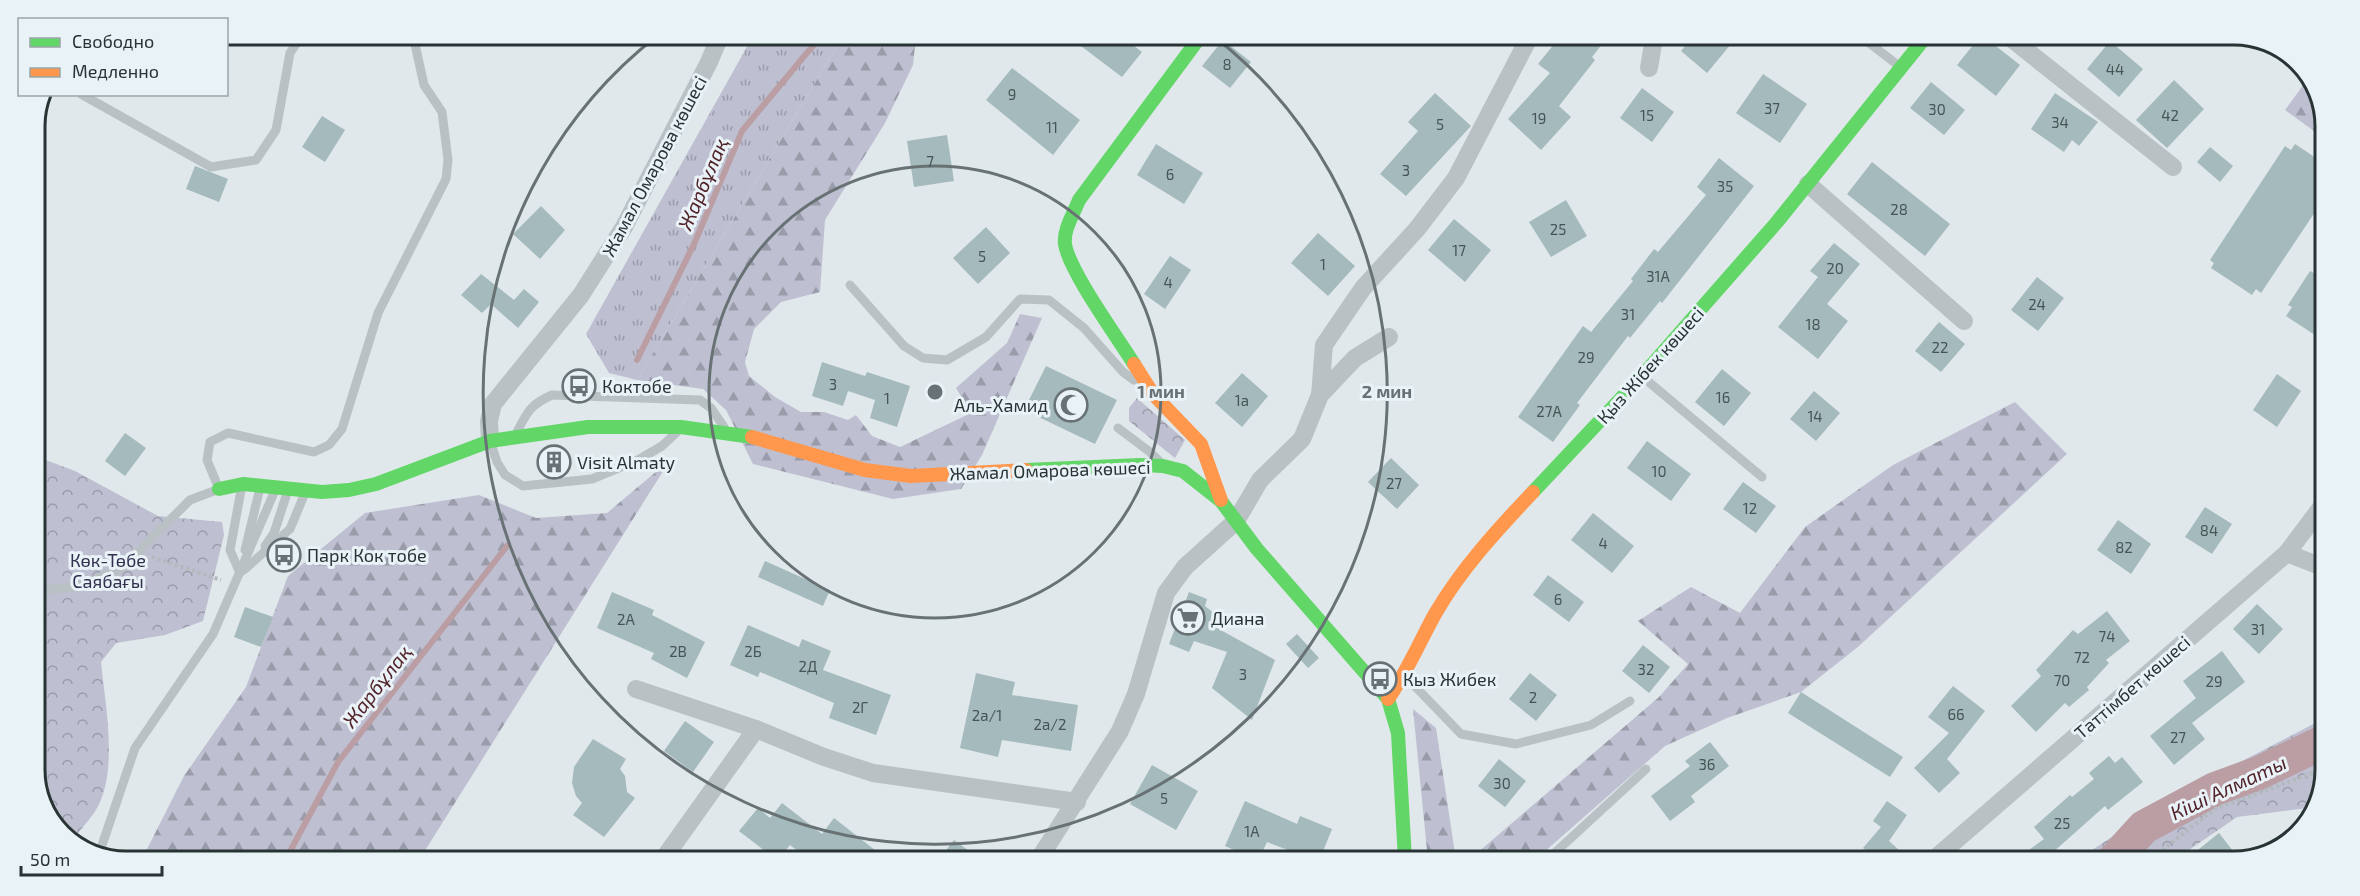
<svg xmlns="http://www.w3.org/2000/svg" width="2360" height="896" viewBox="0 0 2360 896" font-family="'Exo 2',sans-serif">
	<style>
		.grass { fill: url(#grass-tufts) }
		.forest { fill: url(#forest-firs) }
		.park { fill: url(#park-crowns) }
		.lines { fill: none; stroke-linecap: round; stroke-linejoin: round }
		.stream { stroke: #ba9ea4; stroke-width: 6 }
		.river { stroke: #ba9ea4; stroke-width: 34 }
		.building { fill: #a4babd }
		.path { stroke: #b2babd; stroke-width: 4; stroke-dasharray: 3 3; stroke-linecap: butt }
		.lane { stroke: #bac1c4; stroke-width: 9 }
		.street { stroke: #bac1c4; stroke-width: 18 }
		.fast { stroke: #63d668; stroke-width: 14 }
		.slow { stroke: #ff974d; stroke-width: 14 }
		.ring { fill: none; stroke: #687274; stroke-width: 3 }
		.labels { text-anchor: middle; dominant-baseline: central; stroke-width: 6; stroke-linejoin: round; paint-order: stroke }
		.number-label { font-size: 15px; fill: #475556 }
		.street-label { font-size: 18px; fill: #283334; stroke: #e8f2f7 }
		.poi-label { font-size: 18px; fill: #283334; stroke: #e8f2f7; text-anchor: start }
		.park-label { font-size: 18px; fill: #342f4f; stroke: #e8f2f7 }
		.water-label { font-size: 20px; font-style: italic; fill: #512329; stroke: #e8f2f7 }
		.rim { fill: none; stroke: #283334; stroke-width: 3 }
		.centre { fill: #687274; stroke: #e8f2f7; stroke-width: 3 }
		.ring-label { font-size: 18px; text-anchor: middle; font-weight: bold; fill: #687274; stroke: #e8f2f7; stroke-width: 6; stroke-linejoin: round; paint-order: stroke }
	</style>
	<defs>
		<pattern id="grass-tufts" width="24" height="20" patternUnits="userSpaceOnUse" patternTransform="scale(1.5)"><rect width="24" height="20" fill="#bebfd1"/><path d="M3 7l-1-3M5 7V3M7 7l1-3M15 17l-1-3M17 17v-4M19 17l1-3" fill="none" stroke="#9a9caa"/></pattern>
		<pattern id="forest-firs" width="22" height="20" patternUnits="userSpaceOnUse" patternTransform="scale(1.5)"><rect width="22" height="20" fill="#bebfd1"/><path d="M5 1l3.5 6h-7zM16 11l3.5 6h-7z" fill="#9a9caa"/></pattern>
		<pattern id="park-crowns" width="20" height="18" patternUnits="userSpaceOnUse" patternTransform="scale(1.5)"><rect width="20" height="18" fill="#bebfd1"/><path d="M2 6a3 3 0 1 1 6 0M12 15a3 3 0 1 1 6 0" fill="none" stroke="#9a9caa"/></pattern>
	</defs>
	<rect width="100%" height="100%" fill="#e0e8eb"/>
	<polygon class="grass" points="753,36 843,36 637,380 609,373 586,334"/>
	<g class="forest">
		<polygon points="843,36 916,36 913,65 885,123 825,220 820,292 781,302 754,329 745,362 749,376 775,397 801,412 824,412 848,420 856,415 872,436 900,447 971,413 956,388 1007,343 1020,314 1042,318 982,455 961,489 893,499 753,464 726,410 703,389 637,380"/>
		<polygon points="2309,77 2325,119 2325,139 2285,110"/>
		<polygon points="2015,402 2067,454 1859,646 1801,692 1727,718 1665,746 1535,860 1469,860 1659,697 1688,664 1638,621 1691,587 1740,613 1805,527 1893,465"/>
		<polygon points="670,460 421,857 143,857 184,776 246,687 288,576 365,513 479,495 536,518 607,513"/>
		<polygon points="1413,709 1436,728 1456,860 1428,860"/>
	</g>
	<g class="park">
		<polygon points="1137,398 1185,440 1175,458 1129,421 1129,408"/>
		<path d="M35,456L75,471L158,516L222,522L224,535L203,621L165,635L116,643L101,662C105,702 117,764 100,802C95,815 81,828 73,840L53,826L35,777Z"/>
		<polygon points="2321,720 2321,800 2315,807 2237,817 2173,861 2079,861 2083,856 2169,799"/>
	</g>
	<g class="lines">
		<g class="stream">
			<polyline points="637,360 694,244 742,131 821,36"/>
			<polyline points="287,857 338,762 507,546"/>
		</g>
		<polyline class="river" points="2113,861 2144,827 2215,789 2259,773 2321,743"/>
	</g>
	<g class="building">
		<polygon points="1069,37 1122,37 1142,52 1122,77"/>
		<polygon points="1559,38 1607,38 1592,57 1595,60 1559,106 1571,117 1541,150 1508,119 1550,73 1538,64"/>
		<polygon points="1692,38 1736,38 1707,73 1681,51"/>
		<polygon points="1978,39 1987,39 2020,65 1996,96 1957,65"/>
		<polygon points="1223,40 1251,62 1230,88 1202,66"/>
		<polygon points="2110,41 2143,69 2119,97 2087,69"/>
		<polygon points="1012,68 1080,120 1053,155 986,100"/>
		<polygon points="1763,74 1807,104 1780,143 1736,113"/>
		<polygon points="2174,80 2204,109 2167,148 2136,120"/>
		<polygon points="1931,82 1965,110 1944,135 1910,108"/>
		<polygon points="1642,88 1674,112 1652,142 1620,118"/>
		<polygon points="1435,93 1471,126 1406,196 1380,174 1418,131 1408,122"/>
		<polygon points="2055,93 2098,122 2079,146 2072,140 2064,152 2031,129"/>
		<polygon points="322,116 345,130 325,162 302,147"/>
		<polygon points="947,135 954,181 914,187 907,141"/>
		<polygon points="1156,144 1203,173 1184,204 1137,175"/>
		<polygon points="2295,144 2325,164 2325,197 2261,293 2256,289 2252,295 2211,268 2214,263 2210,260 2285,146 2291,150"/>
		<polygon points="2210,147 2233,166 2220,182 2197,162"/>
		<polygon points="1719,158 1754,186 1662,303 1660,301 1630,338 1628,336 1577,403 1580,405 1553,442 1518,417 1583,326 1591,332 1633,281 1631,279 1654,249 1658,252 1706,195 1697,187"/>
		<polygon points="1872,162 1950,224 1925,256 1847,194"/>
		<polygon points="195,166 228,179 219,202 186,189"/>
		<polygon points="1566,200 1587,236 1551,257 1529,222"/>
		<polygon points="541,206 565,230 540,259 513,234"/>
		<polygon points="1454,219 1491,250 1465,282 1428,250"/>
		<polygon points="986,227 1010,253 978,284 953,258"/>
		<polygon points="1318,233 1355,266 1328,296 1291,263"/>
		<polygon points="1834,243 1860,264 1827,304 1848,321 1818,359 1778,327 1818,277 1810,271"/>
		<polygon points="1170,256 1191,270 1165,309 1144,294"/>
		<polygon points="2324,259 2324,341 2286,316 2292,307 2288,305 2310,271 2314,273"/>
		<polygon points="481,274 514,300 524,289 539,302 518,328 491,304 482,313 461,295"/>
		<polygon points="2037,277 2064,298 2038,331 2011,310"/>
		<polygon points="1939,322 1965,344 1941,372 1915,351"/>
		<polygon points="822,362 865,376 867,372 910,386 897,427 870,418 875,400 848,391 843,406 812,396"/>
		<polygon points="1046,366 1117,400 1095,444 1024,410"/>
		<polygon points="1722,369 1751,393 1724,426 1695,402"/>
		<polygon points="1242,373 1268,396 1242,427 1215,403"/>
		<polygon points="2277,374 2301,391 2277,427 2253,410"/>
		<polygon points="1814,391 1840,413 1816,441 1790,419"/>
		<polygon points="125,433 146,448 125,476 105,461"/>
		<polygon points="1647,441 1691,474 1671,501 1627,468"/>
		<polygon points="1391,458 1419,485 1397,509 1368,482"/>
		<polygon points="1743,482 1776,506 1756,533 1723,509"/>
		<polygon points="2205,507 2232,524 2212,554 2185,537"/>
		<polygon points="1593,513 1634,546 1612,573 1571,540"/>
		<polygon points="2118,520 2151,544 2131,574 2097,550"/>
		<polygon points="765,561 830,590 823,606 758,577"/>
		<polygon points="1548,575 1584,602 1569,622 1533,595"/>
		<polygon points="612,592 654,610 652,615 705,642 687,678 651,659 654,653 597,628"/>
		<polygon points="1189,592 1207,599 1205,606 1221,619 1217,628 1275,660 1252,720 1212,688 1227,652 1194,641 1189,652 1169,644"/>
		<polygon points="2257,604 2283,629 2259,654 2233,629"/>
		<polygon points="245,607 273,617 261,647 234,637"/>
		<polygon points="2107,611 2130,641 2106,660 2109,663 2087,687 2089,690 2069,707 2065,703 2036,732 2011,706 2041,676 2036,670 2073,630 2078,634"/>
		<polygon points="748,625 799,647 802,639 831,651 823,670 891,695 876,735 829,718 834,703 760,672 758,677 730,665"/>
		<polygon points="1297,634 1319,658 1308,668 1286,644"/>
		<polygon points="1643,645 1670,667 1649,693 1622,671"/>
		<polygon points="2222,651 2245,682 2192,723 2205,739 2174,765 2150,736 2196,698 2183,681"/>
		<polygon points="976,673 1015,682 1012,695 1078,705 1071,751 1002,740 998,757 960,748"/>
		<polygon points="1530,673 1557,695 1536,721 1509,699"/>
		<polygon points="1953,686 1985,711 1947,759 1960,773 1939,793 1914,768 1949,733 1928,717"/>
		<polygon points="1801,692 1903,757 1890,777 1788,713"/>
		<polygon points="685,721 714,742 693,772 664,751"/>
		<polygon points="593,739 626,759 620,769 625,776 627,792 635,798 604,837 573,815 582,803 576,796 572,783 574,767"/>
		<polygon points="1710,742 1729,766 1691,796 1695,802 1670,821 1651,796 1690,766 1685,761"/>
		<polygon points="2109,756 2115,763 2122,757 2143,782 2108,810 2105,806 2043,861 2014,861 2044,839 2034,827 2070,795 2072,797 2094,779 2089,773"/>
		<polygon points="1499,759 1526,781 1505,807 1478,786"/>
		<polygon points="1152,765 1198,791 1176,830 1130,804"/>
		<polygon points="1245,801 1297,824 1300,816 1332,829 1320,859 1312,859 1267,842 1259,859 1254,859 1225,846"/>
		<polygon points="1887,801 1907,815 1889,841 1899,850 1890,861 1879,861 1863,848 1881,827 1873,821"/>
		<polygon points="782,803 822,834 834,818 885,858 807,858 790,845 780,858 774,858 739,831 758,808 770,818"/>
		<polygon points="2219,833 2240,860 2184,861"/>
		<polygon points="954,840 980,859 940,858"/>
	</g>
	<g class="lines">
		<g class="path">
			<polyline points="152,557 221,580"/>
			<polyline points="2148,861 2215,809 2321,770"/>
		</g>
		<g class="lane">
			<polyline points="1864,39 1899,66"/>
			<polyline points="81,94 211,167 256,160 276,130 290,53 302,35"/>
			<polyline points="850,285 904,346 923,358 947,360 986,337 1020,299 1049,300 1084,328 1123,372 1134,380"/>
			<polyline points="1644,378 1762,477"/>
			<polyline points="1118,428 1150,452 1160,462"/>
			<path d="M517,432C527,412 531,404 552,395L700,400L711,408L724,427"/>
			<polyline points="491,444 497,462 505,475 523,486 592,479 638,460 662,446 677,432"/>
			<polyline points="265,546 274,533 288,490"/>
			<polyline points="245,550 260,488"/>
			<polyline points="244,570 290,529 305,493"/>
			<polyline points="240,573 230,550 242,485"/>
			<polyline points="35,590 78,587 122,568 190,500 219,489 207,460 210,442 228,433 314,452 329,445 342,429 378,313 446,179 448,160 442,112 424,85 413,35"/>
			<polyline points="1406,677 1461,734 1516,744 1591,725 1630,701"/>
			<polyline points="35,724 35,732"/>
			<polyline points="98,857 135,748 213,634 276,488"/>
			<polyline points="1547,860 1646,769"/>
		</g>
		<g class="street">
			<polyline points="2012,39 2173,167"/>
			<polyline points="1649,68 1654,38"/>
			<polyline points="1808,184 1964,321"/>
			<polyline points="1320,395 1324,345 1363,288 1417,229 1456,178 1529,38"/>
			<polyline points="490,441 489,421 493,404 581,295 624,227 709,62 720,36"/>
			<polyline points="2287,553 2322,567"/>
			<polyline points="636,689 756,729 824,757 873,773 1077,802"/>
			<polyline points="664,858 756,729"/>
			<polyline points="1039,859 1120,731 1136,694 1166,593 1185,567 1236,521 1260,480 1302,439 1320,395 1355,358 1389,337"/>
			<polyline points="1932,861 2287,553 2323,505"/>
		</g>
		<g class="fast">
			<path d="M1134,364C1118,338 1069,271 1065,244C1063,230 1074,213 1079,200L1200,37"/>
			<polyline points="1026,470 1140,465 1163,466 1183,471 1221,501 1257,549 1388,699 1398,733 1405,860"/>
			<polyline points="219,489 243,484 322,492 349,490 376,484 490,441 588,427 681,427 752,437"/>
			<polyline points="1533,492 1642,376 1777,222 1924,39"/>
		</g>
		<g class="slow">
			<polyline points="1134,364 1153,394 1201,444 1221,500"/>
			<polyline points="752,437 865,470 911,476 1026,470"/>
			<path d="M1388,699C1407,672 1419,643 1435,614C1461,569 1497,530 1533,492"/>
		</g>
	</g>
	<g class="ring">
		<circle cx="935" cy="392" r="226"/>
		<path d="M1216 38A452 452 0 1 1 657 36"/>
	</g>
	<defs>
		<g id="bus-ring" transform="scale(1.725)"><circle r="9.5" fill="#e8f2f7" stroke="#687274" stroke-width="1.5"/><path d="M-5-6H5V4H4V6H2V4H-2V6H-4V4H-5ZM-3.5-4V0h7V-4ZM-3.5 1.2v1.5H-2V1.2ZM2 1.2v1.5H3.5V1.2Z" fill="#687274"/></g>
		<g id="mosque-ring" transform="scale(1.725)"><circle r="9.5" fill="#e8f2f7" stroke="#687274" stroke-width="1.5"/><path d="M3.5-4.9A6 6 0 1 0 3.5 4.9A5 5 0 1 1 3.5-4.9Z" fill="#687274"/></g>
		<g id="building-ring" transform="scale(1.725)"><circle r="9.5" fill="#e8f2f7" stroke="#687274" stroke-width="1.5"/><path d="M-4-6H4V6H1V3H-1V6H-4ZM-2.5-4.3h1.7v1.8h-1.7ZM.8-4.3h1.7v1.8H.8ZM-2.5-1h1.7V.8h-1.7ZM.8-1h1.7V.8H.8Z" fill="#687274"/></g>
		<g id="supermarket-ring" transform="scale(1.725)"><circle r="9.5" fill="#e8f2f7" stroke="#687274" stroke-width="1.5"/><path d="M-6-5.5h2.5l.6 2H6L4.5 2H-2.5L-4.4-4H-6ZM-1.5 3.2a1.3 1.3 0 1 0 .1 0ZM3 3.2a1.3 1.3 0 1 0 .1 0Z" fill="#687274"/></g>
	</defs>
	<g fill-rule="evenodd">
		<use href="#bus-ring" x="579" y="386"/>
		<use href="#mosque-ring" x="1071" y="405"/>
		<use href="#building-ring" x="554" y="462"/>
		<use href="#bus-ring" x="284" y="555"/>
		<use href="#supermarket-ring" x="1188" y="618"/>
		<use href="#bus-ring" x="1380" y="679"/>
	</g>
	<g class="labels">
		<g class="number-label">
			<text x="1227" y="64">8</text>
			<text x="2115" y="69">44</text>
			<text x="1012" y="94">9</text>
			<text x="1772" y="108">37</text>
			<text x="1937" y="109">30</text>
			<text x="1647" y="115">15</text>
			<text x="2170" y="115">42</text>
			<text x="1539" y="118">19</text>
			<text x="2060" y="122">34</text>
			<text x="1440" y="124">5</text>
			<text x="1052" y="127">11</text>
			<text x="930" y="161">7</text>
			<text x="1406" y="170">3</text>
			<text x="1170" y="174">6</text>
			<text x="1725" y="186">35</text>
			<text x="1899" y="209">28</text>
			<text x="1558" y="229">25</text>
			<text x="1459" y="250">17</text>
			<text x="982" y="256">5</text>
			<text x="1323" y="264">1</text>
			<text x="1835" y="268">20</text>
			<text x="1658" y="276">31А</text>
			<text x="1168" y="282">4</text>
			<text x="2037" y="304">24</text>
			<text x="1628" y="314">31</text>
			<text x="1813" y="324">18</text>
			<text x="1940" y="347">22</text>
			<text x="1586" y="357">29</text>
			<text x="833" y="384">3</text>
			<text x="1723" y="397">16</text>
			<text x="887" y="398">1</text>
			<text x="1242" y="400">1а</text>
			<text x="1549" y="411">27А</text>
			<text x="1815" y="416">14</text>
			<text x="1659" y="471">10</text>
			<text x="1394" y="483">27</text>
			<text x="1750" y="508">12</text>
			<text x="2209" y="530">84</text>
			<text x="1603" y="543">4</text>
			<text x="2124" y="547">82</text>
			<text x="1558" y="599">6</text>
			<text x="626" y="619">2А</text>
			<text x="2258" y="629">31</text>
			<text x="2107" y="636">74</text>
			<text x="678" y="651">2В</text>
			<text x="753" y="651">2Б</text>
			<text x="2082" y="657">72</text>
			<text x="808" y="666">2Д</text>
			<text x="1646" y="669">32</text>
			<text x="1243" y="674">3</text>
			<text x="2062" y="680">70</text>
			<text x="2214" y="681">29</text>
			<text x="1533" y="697">2</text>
			<text x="860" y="707">2Г</text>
			<text x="1956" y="714">66</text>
			<text x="987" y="715">2а/1</text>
			<text x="1050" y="724">2а/2</text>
			<text x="2178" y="737">27</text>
			<text x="1707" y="764">36</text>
			<text x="1502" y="783">30</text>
			<text x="1164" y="798">5</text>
			<text x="2062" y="823">25</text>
			<text x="1252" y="831">1А</text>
		</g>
		<g class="street-label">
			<text transform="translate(654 166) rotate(-62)">Жамал Омарова көшесі</text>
			<text transform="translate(1650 365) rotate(-48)">Қыз Жібек көшесі</text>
			<text transform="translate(1050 470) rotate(-2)">Жамал Омарова көшесі</text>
			<text transform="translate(2132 687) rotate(-41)">Таттімбет көшесі</text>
		</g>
		<g class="poi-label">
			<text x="602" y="386">Коктобе</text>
			<text x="1048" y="405" text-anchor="end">Аль-Хамид</text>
			<text x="577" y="462">Visit Almaty</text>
			<text x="307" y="555">Парк Кок тобе</text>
			<text x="1211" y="618">Диана</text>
			<text x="1403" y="679">Кыз Жибек</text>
		</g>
		<g class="park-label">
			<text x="108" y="560">Көк-Төбе<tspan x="108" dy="21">Саябағы</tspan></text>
		</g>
		<g class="water-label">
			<text transform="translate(702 184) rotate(-67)">Жарбұлақ</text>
			<text transform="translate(376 686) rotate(-52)">Жарбұлақ</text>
			<text transform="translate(2228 787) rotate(-25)">Кіші Алматы</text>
		</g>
	</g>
	<path d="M0 0H2360V896H0ZM126 45H2234A81 81 0 0 1 2315 126V770A81 81 0 0 1 2234 851H126A81 81 0 0 1 45 770V126A81 81 0 0 1 126 45Z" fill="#e8f2f7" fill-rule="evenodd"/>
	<path class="rim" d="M126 45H2234A81 81 0 0 1 2315 126V770A81 81 0 0 1 2234 851H126A81 81 0 0 1 45 770V126A81 81 0 0 1 126 45Z"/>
	<circle cx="935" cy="392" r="9" class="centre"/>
	<g class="ring-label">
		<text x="1161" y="398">1 мин</text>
		<text x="1387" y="398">2 мин</text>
	</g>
	<rect x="18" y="18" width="210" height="78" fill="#e8f2f7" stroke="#9ba6a9" stroke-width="1.5"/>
	<rect x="30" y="38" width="30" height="9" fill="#63d668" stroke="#9ba6a9" stroke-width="1.5"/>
	<text x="72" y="48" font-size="18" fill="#283334">Свободно</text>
	<rect x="30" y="68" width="30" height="9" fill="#ff974d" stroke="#9ba6a9" stroke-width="1.5"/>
	<text x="72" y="78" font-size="18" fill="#283334">Медленно</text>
	<path d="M21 866v9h141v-9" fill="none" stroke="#283334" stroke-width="3"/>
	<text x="30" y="866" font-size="18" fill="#283334" stroke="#e8f2f7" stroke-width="4.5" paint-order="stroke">50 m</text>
</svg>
